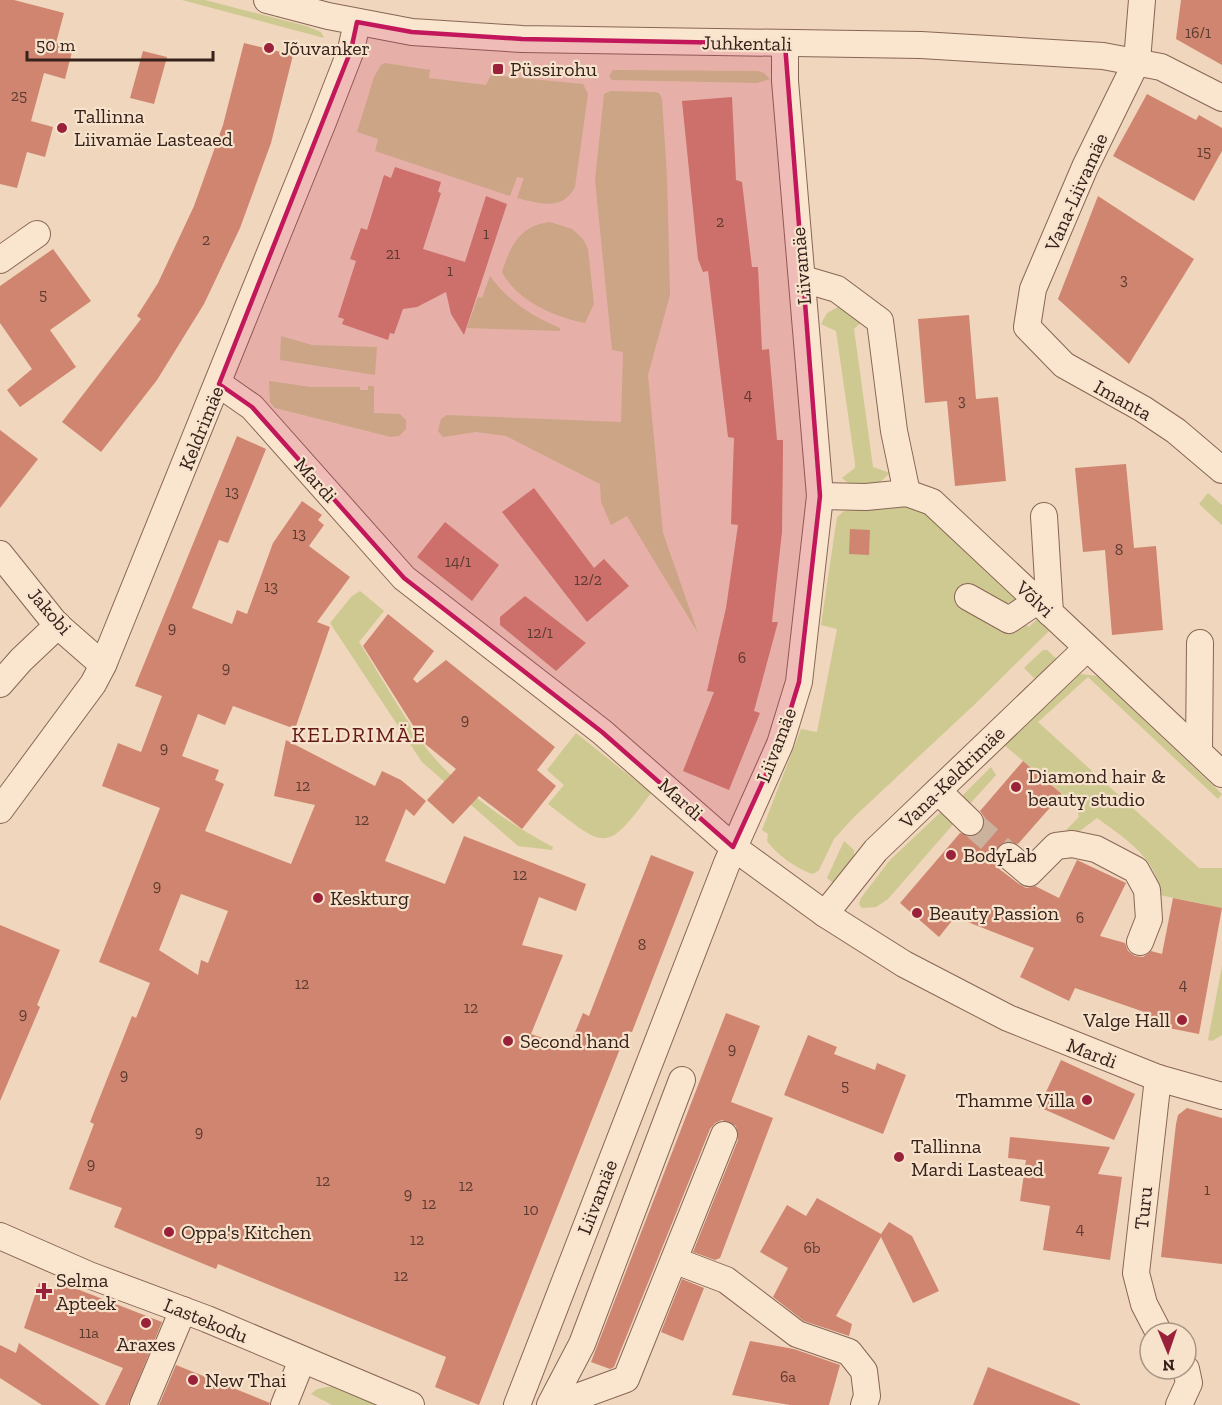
<svg xmlns="http://www.w3.org/2000/svg" width="1222" height="1405" viewBox="0 0 1222 1405" font-family="'Zilla Slab',serif">
	<style>
		.green { fill: #cdc990 }
		.building { fill: #d08570; fill-rule: evenodd }
		.lines { fill: none; stroke-linecap: round; stroke-linejoin: round }
		.minor-tunnel { stroke: #cab29c; stroke-width: 26; stroke-dasharray: 26 13; stroke-linecap: butt }
		.minor-casing { stroke: #865; stroke-width: 28 }
		.minor { stroke: #fae5cf; stroke-width: 26 }
		.marked { fill: #c2185b; fill-opacity: 0.2; stroke: #c2185b; stroke-width: 4.5; stroke-linejoin: round }
		.poi-dot { fill: #99223a; stroke: #f7e2cc; stroke-width: 2 }
		.labels { text-anchor: middle; dominant-baseline: central; stroke-width: 4.5; stroke-linejoin: round; paint-order: stroke }
		.number-label { font-size: 16px; fill: #5c3b30 }
		.street-label { font-size: 20px; fill: #36221b; stroke: #f7e2cc }
		.poi-label { font-size: 20px; fill: #36221b; stroke: #f7e2cc; text-anchor: start }
		.quarter-label { font-size: 22px; letter-spacing: 1.5px; fill: #641918; stroke: #f7e2cc }
	</style>
	<rect width="100%" height="100%" fill="#efd6bc"/>
	<g class="green">
		<polygon points="182,0 205,0 306,26 321,32 324,38"/>
		<path d="M385,63L430,70L429,78L486,85L491,75L583,84L588,94L575,187C562,212 539,203 517,198L524,178L517,177L510,196L375,151L378,139L357,132L374,77L381,65Z"/>
		<polygon points="613,70 758,71 764,73 770,79 757,83 612,80 609,76"/>
		<polygon points="611,91 654,92 659,93 662,99 667,176 670,295 648,375 663,533 698,633 627,516 611,525 601,502 600,484 506,436 476,432 443,437 438,431 441,419 447,415 621,422 623,352 612,350 595,180 604,94"/>
		<path d="M550,222L572,229L583,239L588,249L594,304L585,323C555,317 517,301 502,272C511,245 519,226 550,222Z"/>
		<path d="M490,276C508,301 532,316 560,328V331L467,328L478,297L482,298Z"/>
		<polygon points="838,307 844,307 866,318 854,329 873,467 890,473 878,484 851,485 842,478 855,468 855,463 836,331 821,324 827,313"/>
		<polygon points="281,336 312,345 377,347 375,375 280,360"/>
		<polygon points="269,381 311,387 360,387 360,390 368,390 368,386 374,386 374,413 400,414 406,420 406,429 399,436 391,437 275,408 270,402"/>
		<polygon points="1208,493 1222,505 1222,525 1199,504"/>
		<path d="M903,503L916,506L922,510L1020,603L1015,608L1009,602L1003,609L985,591L973,586L964,606L1011,630L1019,620L1029,627L1037,619L1049,631L974,705L855,816L834,839L819,870L813,874C797,869 777,855 767,841L768,834L762,830L801,729L817,732L837,629L821,625L837,517L844,511Z"/>
		<path d="M360,591L384,611L359,642C380,675 400,711 423,744C455,787 506,822 553,847L552,850L518,846L422,762L330,623L352,596Z"/>
		<polygon points="1043,650 1047,650 1058,660 1039,678 1034,678 1024,668"/>
		<path d="M1080,674L1097,676L1222,794L1218,799L1088,677L1038,722L1199,868H1222V908L1160,895C1158,858 1124,838 1097,818L1080,831H1065L1079,817L1076,805L1004,745L1073,677Z"/>
		<path d="M576,733L651,793C605,855 606,848 548,804L564,785L547,770Z"/>
		<polygon points="991,767 996,775 968,806 960,798"/>
		<polygon points="942,811 956,821 888,899 876,907 862,908 859,904 861,898 890,860"/>
		<polygon points="844,841 854,850 854,855 834,884 827,878"/>
		<polygon points="1222,966 1222,1035 1212,1041 1208,1040"/>
		<polygon points="333,1386 382,1405 332,1405 311,1394 317,1389"/>
	</g>
	<g class="building">
		<polygon points="0,0 14,0 64,13 56,43 73,48 65,79 44,73 31,121 53,127 45,157 27,152 17,188 0,184"/>
		<polygon points="1181,0 1222,0 1222,65 1176,39"/>
		<polygon points="244,43 293,55 271,143 240,228 204,304 157,380 101,452 62,422 141,319 137,316 158,283 194,206 223,125"/>
		<polygon points="143,51 167,57 154,104 130,98"/>
		<polygon points="1147,94 1196,120 1199,115 1222,128 1222,151 1194,201 1113,156"/>
		<polygon points="732,97 736,180 742,182 752,267 758,267 762,350 769,349 777,440 783,440 783,451 782,532 772,622 778,622 754,711 760,713 729,790 683,771 714,692 707,691 726,608 738,525 731,524 734,438 728,437 708,271 703,272 698,259 682,101"/>
		<polygon points="395,167 441,182 438,192 441,193 423,249 465,262 486,196 507,204 464,335 451,314 446,292 417,307 403,309 394,334 390,333 388,340 342,324 344,319 338,317 356,261 350,259 361,228 367,230 384,175 391,178"/>
		<polygon points="1098,196 1194,259 1129,364 1058,299"/>
		<polygon points="53,249 91,301 50,330 76,367 20,407 7,390 32,369 0,323 0,286"/>
		<polygon points="969,315 976,399 998,397 1006,481 955,486 947,401 925,403 918,319"/>
		<polygon points="0,430 38,459 0,508"/>
		<path d="M237,436L266,449L228,543L219,540L192,608L232,624L237,610L247,614L273,543L302,501L322,515L318,520L324,525L309,546L350,577L317,622L330,627L295,729L233,706L225,725L198,714L182,756L219,770L215,780L224,784L205,831L291,864L315,805L274,796L286,740L375,786L382,771L401,780L426,801L414,816L406,809L385,861L445,884L464,836L586,884L576,911L539,897L522,945L563,955L531,1034L569,1047L583,1013L589,1016L651,855L694,872L632,1032L627,1031L479,1405L435,1387L446,1357L218,1264L216,1269L114,1227L122,1208L69,1189L94,1124L90,1122L132,1016L136,1018L150,983L99,962L160,808L102,786L118,743L141,752L162,696L135,686ZM181,894L228,911L208,963L201,960L198,975L159,950Z"/>
		<polygon points="1126,464 1134,548 1156,546 1163,630 1112,635 1105,550 1083,552 1075,468"/>
		<polygon points="534,488 594,568 604,559 629,586 587,622 502,512"/>
		<polygon points="445,522 499,565 472,601 417,557"/>
		<polygon points="850,529 870,530 869,555 849,554"/>
		<polygon points="525,596 586,643 556,671 500,625 500,617"/>
		<polygon points="388,614 434,651 413,679 417,683 446,660 555,747 537,770 556,786 522,829 479,796 453,824 427,800 456,769 424,743 363,646"/>
		<polygon points="1023,761 1062,794 1018,844 1005,842 994,853 998,868 1019,884 1026,888 1035,886 1059,898 1077,860 1126,883 1100,936 1125,943 1128,951 1135,956 1143,957 1151,951 1162,954 1173,898 1222,908 1199,1034 1148,1024 1150,1014 1075,988 1069,1001 1020,977 1034,948 955,917 939,937 900,903 960,833 974,837 981,832 985,818 980,811"/>
		<polygon points="0,925 60,950 37,1005 40,1007 0,1101"/>
		<polygon points="726,1013 760,1026 731,1102 773,1118 720,1258 715,1260 693,1252 738,1140 736,1126 722,1120 715,1123 710,1129 614,1367 610,1369 591,1362"/>
		<polygon points="808,1035 837,1047 834,1054 875,1070 877,1063 906,1075 883,1134 784,1095"/>
		<polygon points="1061,1060 1135,1094 1114,1140 1039,1107"/>
		<polygon points="1187,1108 1222,1118 1222,1264 1161,1257 1176,1124 1178,1115"/>
		<polygon points="1010,1137 1110,1147 1098,1174 1122,1177 1110,1260 1043,1250 1050,1206 1020,1201 1026,1160 1008,1158"/>
		<polygon points="817,1198 881,1234 889,1222 912,1236 939,1291 913,1303 881,1237 836,1316 852,1324 849,1336 804,1321 773,1297 788,1268 760,1252 787,1205 806,1216"/>
		<polygon points="682,1279 704,1288 683,1341 661,1332"/>
		<polygon points="39,1283 57,1290 59,1284 77,1289 162,1322 128,1405 105,1405 123,1368 24,1328"/>
		<polygon points="750,1341 794,1349 840,1365 829,1405 790,1405 732,1395"/>
		<polygon points="19,1343 100,1405 42,1405 0,1378 0,1345 16,1353"/>
		<polygon points="176,1365 270,1403 269,1405 159,1405"/>
		<polygon points="988,1367 1080,1404 1080,1405 973,1405"/>
	</g>
	<g class="lines">
		<polyline class="minor-tunnel" points="970,822 1009,856"/>
		<g class="minor-casing">
			<g id="minor">
				<polyline points="267,0 328,16 412,32 522,39 921,45 1103,56 1161,67 1222,98"/>
				<polyline points="1142,0 1137,61 1085,167 1033,289 1027,327 1064,365 1143,409 1176,431 1222,470"/>
				<polyline points="0,260 37,234"/>
				<polyline points="803,279 837,289 880,321 894,431 907,493"/>
				<polyline points="219,384 252,407 404,578 602,732 733,847 825,914 904,964 1008,1018 1158,1078 1222,1096"/>
				<polyline points="820,496 866,497 907,493 932,502 1222,774"/>
				<polyline points="1044,516 1050,613"/>
				<polyline points="0,554 56,624 103,665"/>
				<polyline points="968,597 1009,620 1037,601"/>
				<polyline points="0,684 21,660 58,625"/>
				<polyline points="1199,752 1200,643"/>
				<polyline points="938,791 970,822"/>
				<polyline points="0,810 93,684 103,665 323,122 351,50 357,22"/>
				<polyline points="1009,856 1029,873 1056,846 1072,844 1096,849 1136,870 1147,890 1149,919 1140,942"/>
				<polyline points="825,914 876,850 1087,648"/>
				<polyline points="1158,1078 1136,1273 1144,1304 1159,1333"/>
				<polyline points="0,1236 89,1275 207,1319 411,1405"/>
				<polyline points="676,1261 726,1280 797,1334 849,1352 864,1371 867,1396 864,1405"/>
				<polyline points="143,1405 183,1310"/>
				<polyline points="284,1405 302,1360"/>
				<polyline points="517,1405 727,863 780,744 799,682 820,496 785,81 785,44"/>
				<polyline points="550,1405 582,1344 682,1080"/>
				<polyline points="574,1405 577,1397 626,1379 724,1135"/>
				<polyline points="1179,1405 1189,1383 1186,1369"/>
			</g>
		</g>
		<use href="#minor" class="minor"/>
	</g>
	<path class="marked" d="M357,22L412,32L522,39L785,44L820,496L799,682L780,744L733,847L602,732L404,578L252,407L219,384L351,50Z"/>
	<g class="poi-dot">
		<circle cx="269" cy="48" r="6"/>
		<rect x="492" y="63" width="12" height="12" rx="3"/>
		<circle cx="62" cy="128" r="6"/>
		<circle cx="1016" cy="787" r="6"/>
		<circle cx="951" cy="855" r="6"/>
		<circle cx="318" cy="898" r="6"/>
		<circle cx="917" cy="913" r="6"/>
		<circle cx="1182" cy="1020" r="6"/>
		<circle cx="508" cy="1041" r="6"/>
		<circle cx="1087" cy="1100" r="6"/>
		<circle cx="899" cy="1157" r="6"/>
		<circle cx="169" cy="1232" r="6"/>
		<path d="M41 1282h6v6h6v6h-6v6h-6v-6h-6v-6h6z"/>
		<circle cx="146" cy="1323" r="6"/>
		<circle cx="193" cy="1380" r="6"/>
	</g>
	<g class="labels">
		<g class="number-label">
			<text x="1198" y="32">16/1</text>
			<text x="19" y="95">25</text>
			<text x="1204" y="151">15</text>
			<text x="720" y="221">2</text>
			<text x="486" y="233">1</text>
			<text x="206" y="239">2</text>
			<text x="393" y="253">21</text>
			<text x="450" y="270">1</text>
			<text x="1124" y="279">3</text>
			<text x="43" y="294">5</text>
			<text x="748" y="394">4</text>
			<text x="962" y="400">3</text>
			<text x="232" y="491">13</text>
			<text x="299" y="533">13</text>
			<text x="1119" y="549">8</text>
			<text x="458" y="561">14/1</text>
			<text x="588" y="579">12/2</text>
			<text x="271" y="586">13</text>
			<text x="172" y="627">9</text>
			<text x="540" y="632">12/1</text>
			<text x="742" y="657">6</text>
			<text x="226" y="667">9</text>
			<text x="465" y="719">9</text>
			<text x="164" y="747">9</text>
			<text x="303" y="785">12</text>
			<text x="362" y="819">12</text>
			<text x="520" y="874">12</text>
			<text x="157" y="885">9</text>
			<text x="1080" y="917">6</text>
			<text x="642" y="944">8</text>
			<text x="302" y="983">12</text>
			<text x="1183" y="984">4</text>
			<text x="471" y="1007">12</text>
			<text x="23" y="1013">9</text>
			<text x="732" y="1048">9</text>
			<text x="124" y="1074">9</text>
			<text x="845" y="1085">5</text>
			<text x="199" y="1131">9</text>
			<text x="91" y="1163">9</text>
			<text x="323" y="1180">12</text>
			<text x="466" y="1185">12</text>
			<text x="1207" y="1189">1</text>
			<text x="408" y="1193">9</text>
			<text x="429" y="1203">12</text>
			<text x="531" y="1209">10</text>
			<text x="1080" y="1228">4</text>
			<text x="417" y="1239">12</text>
			<text x="812" y="1247">6b</text>
			<text x="401" y="1275">12</text>
			<text x="89" y="1332">11a</text>
			<text x="788" y="1376">6a</text>
		</g>
		<g class="street-label">
			<text transform="translate(747 43) rotate(1)">Juhkentali</text>
			<text transform="translate(1076 192) rotate(-66)">Vana-Liivamäe</text>
			<text transform="translate(801 266) rotate(-95)">Liivamäe</text>
			<text transform="translate(1123 400) rotate(29)">Imanta</text>
			<text transform="translate(201 428) rotate(-68)">Keldrimäe</text>
			<text transform="translate(316 480) rotate(48)">Mardi</text>
			<text transform="translate(1035 599) rotate(43)">Võlvi</text>
			<text transform="translate(50 611) rotate(49)">Jakobi</text>
			<text transform="translate(776 745) rotate(-69)">Liivamäe</text>
			<text transform="translate(952 777) rotate(-44)">Vana-Keldrimäe</text>
			<text transform="translate(681 799) rotate(42)">Mardi</text>
			<text transform="translate(1092 1053) rotate(21)">Mardi</text>
			<text transform="translate(597 1197) rotate(-69)">Liivamäe</text>
			<text transform="translate(1143 1208) rotate(-84)">Turu</text>
			<text transform="translate(206 1320) rotate(22)">Lastekodu</text>
		</g>
		<g class="poi-label">
			<text x="281" y="48">Jõuvanker</text>
			<text x="510" y="69">Püssirohu</text>
			<text x="74" y="116">Tallinna<tspan x="74" dy="23">Liivamäe Lasteaed</tspan></text>
			<text x="1028" y="776">Diamond hair &amp;<tspan x="1028" dy="23">beauty studio</tspan></text>
			<text x="963" y="855">BodyLab</text>
			<text x="330" y="898">Keskturg</text>
			<text x="929" y="913">Beauty Passion</text>
			<text x="1170" y="1020" text-anchor="end">Valge Hall</text>
			<text x="520" y="1041">Second hand</text>
			<text x="1075" y="1100" text-anchor="end">Thamme Villa</text>
			<text x="911" y="1146">Tallinna<tspan x="911" dy="23">Mardi Lasteaed</tspan></text>
			<text x="181" y="1232">Oppa's Kitchen</text>
			<text x="56" y="1280">Selma<tspan x="56" dy="23">Apteek</tspan></text>
			<text x="146" y="1344" text-anchor="middle">Araxes</text>
			<text x="205" y="1380">New Thai</text>
		</g>
		<g class="quarter-label">
			<text x="359" y="734">KELDRIMÄE</text>
		</g>
	</g>
	<g transform="translate(1168 1351) rotate(178)"><circle r="28" fill="#f7e2cc" stroke="#aa9585" stroke-width="1.5"/>
	<path d="M0-4.5L10 22L0 15L-10 22Z" fill="#99223a"/>
	<text y="-9" font-size="16" font-weight="bold" text-anchor="middle" fill="#36221b">N</text>
	</g>
	<path d="M27 51v9h186v-9" fill="none" stroke="#36221b" stroke-width="3"/>
	<text x="36" y="51" font-size="18" fill="#36221b" stroke="#f7e2cc" stroke-width="4.5" paint-order="stroke">50 m</text>
</svg>
